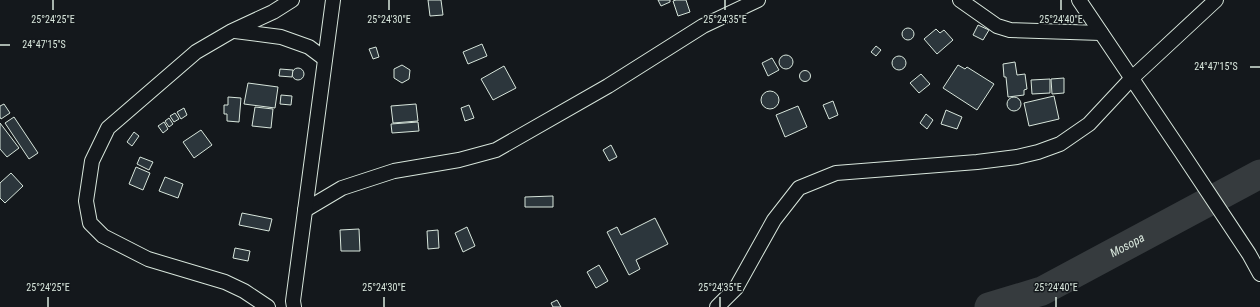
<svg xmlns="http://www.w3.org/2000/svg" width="1260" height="307" viewBox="0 0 1260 307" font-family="'Roboto Condensed',sans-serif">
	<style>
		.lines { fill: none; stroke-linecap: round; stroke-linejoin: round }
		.river { stroke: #363b3e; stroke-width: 29 }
		.building { fill: #2c363c; stroke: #d8e6dc }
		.minor-casing { stroke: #d8e6dc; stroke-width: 16 }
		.minor { stroke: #14181c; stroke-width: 14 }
		.ticks { fill: none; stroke: #d8e6dc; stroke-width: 1.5 }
		.labels { text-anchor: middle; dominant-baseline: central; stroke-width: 3; stroke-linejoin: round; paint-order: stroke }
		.water-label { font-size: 12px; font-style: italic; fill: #d8e6dc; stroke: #14181c }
		.ticks-label { font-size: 10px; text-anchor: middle; fill: #d8e6dc; stroke: #14181c; stroke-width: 3; stroke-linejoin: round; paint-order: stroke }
	</style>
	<rect width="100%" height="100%" fill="#14181c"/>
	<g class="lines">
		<path class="river" id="s1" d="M989,307L1042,291L1260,174"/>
	</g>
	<g class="building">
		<polygon points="428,0 441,0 443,15 430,16"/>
		<polygon points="658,0 670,0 670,2 661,6"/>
		<polygon points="676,0 686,0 690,12 678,16 673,1"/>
		<polygon points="978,25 989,30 983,40 973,35"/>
		<circle cx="908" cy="34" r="6"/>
		<polygon points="936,29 940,33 944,30 953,40 937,54 924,39"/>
		<polygon points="482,44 487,56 468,64 463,52"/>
		<polygon points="876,46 881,50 876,56 871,52"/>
		<polygon points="376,47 379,57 373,59 369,49"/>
		<circle cx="786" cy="62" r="7"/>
		<circle cx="899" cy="63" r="7"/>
		<polygon points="772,58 779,70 768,76 762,63"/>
		<polygon points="1015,62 1017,75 1025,74 1027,89 1024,90 1024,95 1008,97 1006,77 1004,77 1003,64"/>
		<polygon points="402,65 410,70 409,79 402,83 394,78 394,69"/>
		<polygon points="958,65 965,69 967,67 994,84 977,110 943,88"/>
		<polygon points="504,66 516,88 493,100 481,79"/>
		<circle cx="298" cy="74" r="6"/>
		<polygon points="280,69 293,70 292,77 279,76"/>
		<circle cx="805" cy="76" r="5.5"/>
		<polygon points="921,74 930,84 919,93 910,83"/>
		<polygon points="1064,78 1064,93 1052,94 1051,79"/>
		<polygon points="1050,79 1050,93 1032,94 1031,80"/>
		<polygon points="248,83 278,87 275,108 244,104"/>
		<circle cx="770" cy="100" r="9"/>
		<polygon points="281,95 292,96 291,105 280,104"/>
		<polygon points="1054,96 1059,119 1029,126 1024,103"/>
		<circle cx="1014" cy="104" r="7"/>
		<polygon points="228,97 241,98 239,122 227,121 227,114 224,114 224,105 228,105"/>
		<polygon points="833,101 838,115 829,119 823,105"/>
		<polygon points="4,104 10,113 1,119 0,117 0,106"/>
		<polygon points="416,104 418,121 393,123 391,106"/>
		<polygon points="469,105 474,118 465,121 461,108"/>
		<polygon points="798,106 807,127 785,137 776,115"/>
		<polygon points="255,107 273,109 271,128 252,126"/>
		<polygon points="184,108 187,115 181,119 177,112"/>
		<polygon points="946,110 962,117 957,129 941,124"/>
		<polygon points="175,113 179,119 174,122 170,116"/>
		<polygon points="926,114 933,120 927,129 920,123"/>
		<polygon points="14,117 38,153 29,159 5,123"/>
		<polygon points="169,118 173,124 169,127 165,121"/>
		<polygon points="164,122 168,129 163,133 158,126"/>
		<polygon points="418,122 419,131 392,133 391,124"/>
		<polygon points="0,123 19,148 7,157 0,149"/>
		<polygon points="201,130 212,145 194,158 183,142"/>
		<polygon points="134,132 139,136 132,146 127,142"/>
		<polygon points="611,145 617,157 609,161 603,150"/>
		<polygon points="140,157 153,162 149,170 137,164"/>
		<polygon points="136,167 150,173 143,190 129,184"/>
		<polygon points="11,173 23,186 5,203 0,198 0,183"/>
		<polygon points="165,177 183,184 178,198 159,191"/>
		<polygon points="553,196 553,207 525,207 525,197"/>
		<polygon points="242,213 272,219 269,231 239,225"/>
		<polygon points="655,218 668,244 636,260 640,269 629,275 607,232 617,227 621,235"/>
		<polygon points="467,227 475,246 463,252 455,233"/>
		<polygon points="359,229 360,251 341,251 340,230"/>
		<polygon points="438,230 439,248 428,249 427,231"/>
		<polygon points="235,248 250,251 248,261 233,258"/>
		<polygon points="599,265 608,281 596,288 587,272"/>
		<polygon points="557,300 561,307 553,307 551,303"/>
	</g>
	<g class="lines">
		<g class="minor-casing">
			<g id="minor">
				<polyline points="960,0 997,26 1010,30 1101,33"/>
				<polyline points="1079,0 1182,153 1249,254 1260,274"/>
				<polyline points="235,31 281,37 309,47 325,59"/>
				<polyline points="305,210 342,188 394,171 459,160 496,150 608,86 703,26 758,0"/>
				<polyline points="268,307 244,291 225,282 148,259 103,236 90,223 86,201 92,161 108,128 196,52 232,31 273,12 292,0"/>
				<polyline points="294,307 293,301 333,0"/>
				<polyline points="717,307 736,288 774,220 799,188 836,173 977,162 1017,157 1038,152 1060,144 1089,124 1132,78 1216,0"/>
			</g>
		</g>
		<use href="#minor" class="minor"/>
	</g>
	<path class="ticks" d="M53,10V0M389,10V0M725,10V0M1061,10V0M0,45H10M1250,67H1260M48,307V297M384,307V297M720,307V297M1056,307V297"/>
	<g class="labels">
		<g class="water-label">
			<text stroke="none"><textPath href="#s1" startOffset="152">Mosopa</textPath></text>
		</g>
	</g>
	<g class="ticks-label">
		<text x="53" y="23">25°24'25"E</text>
		<text x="389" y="23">25°24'30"E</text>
		<text x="725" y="23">25°24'35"E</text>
		<text x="1061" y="23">25°24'40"E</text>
		<text x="44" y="48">24°47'15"S</text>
		<text x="1216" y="70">24°47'15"S</text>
		<text x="48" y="291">25°24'25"E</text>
		<text x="384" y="291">25°24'30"E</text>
		<text x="720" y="291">25°24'35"E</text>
		<text x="1056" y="291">25°24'40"E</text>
	</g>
</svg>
